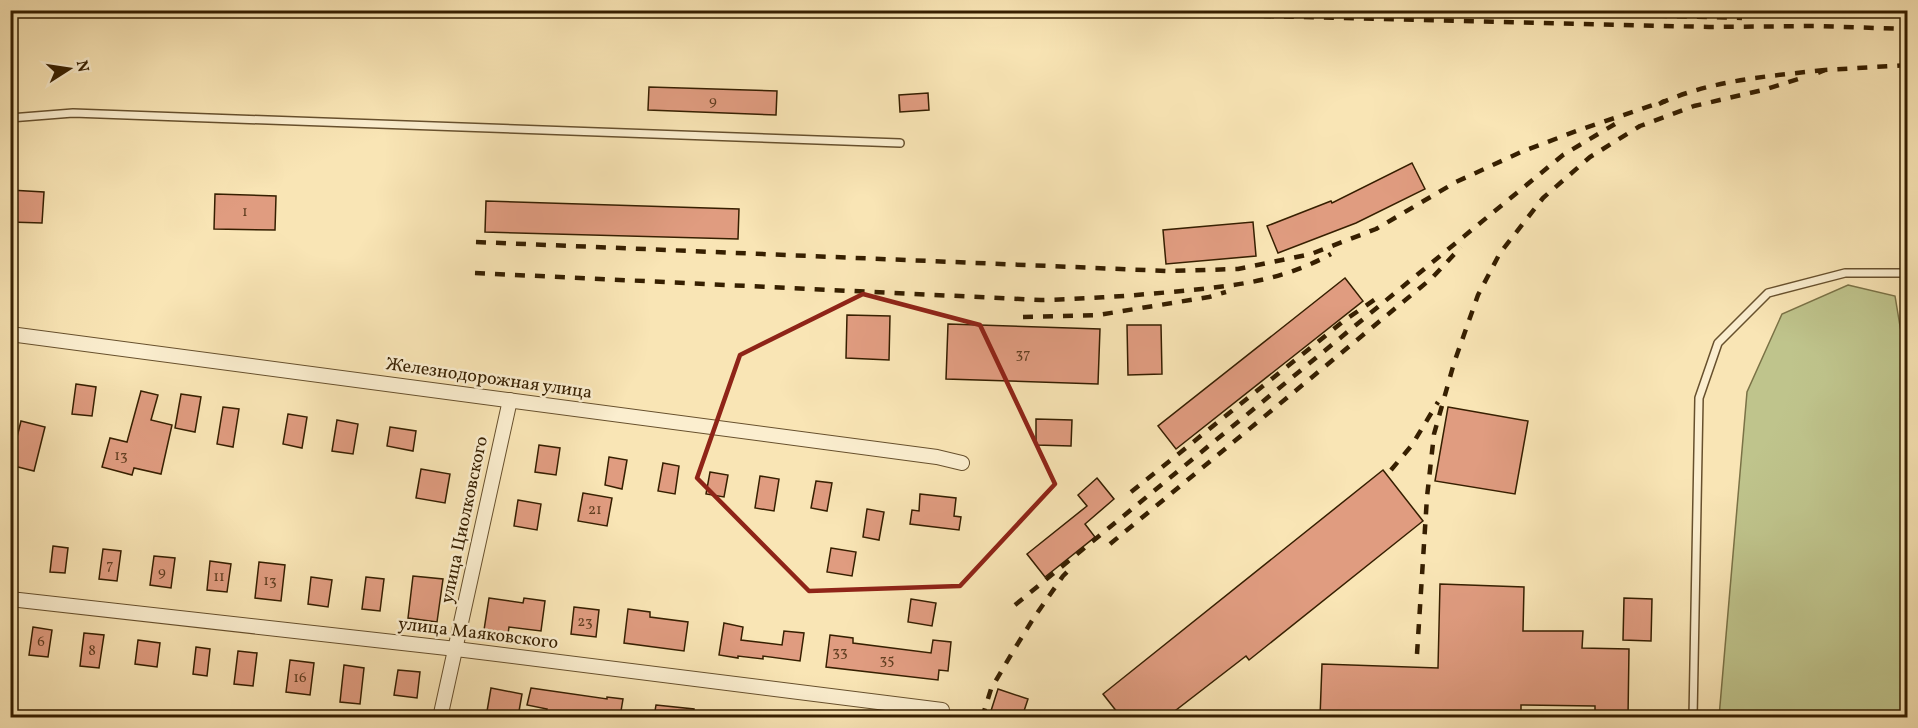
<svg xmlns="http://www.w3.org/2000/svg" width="1918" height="728" viewBox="0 0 1918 728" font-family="Vollkorn,serif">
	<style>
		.green { fill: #bfc48c; stroke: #7a7246; stroke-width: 1.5 }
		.building { fill: #e09c80; stroke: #361f00; stroke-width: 1.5 }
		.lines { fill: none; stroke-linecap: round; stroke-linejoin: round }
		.service-casing { stroke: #67502d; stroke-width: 10 }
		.minor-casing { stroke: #67502d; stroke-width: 16 }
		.service { stroke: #fbeecf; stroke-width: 7 }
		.minor { stroke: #fbeecf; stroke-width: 14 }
		.rail { stroke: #361f00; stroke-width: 4.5; stroke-dasharray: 10 10; stroke-linecap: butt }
		.marked { fill: none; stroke: #8f2418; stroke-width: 4.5; stroke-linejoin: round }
		.labels { text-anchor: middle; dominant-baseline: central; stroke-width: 5; stroke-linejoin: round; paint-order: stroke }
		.number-label { font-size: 15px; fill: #603e20 }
		.street-label { font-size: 18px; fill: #361f00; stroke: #fbeecf }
	</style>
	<rect width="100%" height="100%" fill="#f9e5b5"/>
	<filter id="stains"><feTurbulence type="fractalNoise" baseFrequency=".00333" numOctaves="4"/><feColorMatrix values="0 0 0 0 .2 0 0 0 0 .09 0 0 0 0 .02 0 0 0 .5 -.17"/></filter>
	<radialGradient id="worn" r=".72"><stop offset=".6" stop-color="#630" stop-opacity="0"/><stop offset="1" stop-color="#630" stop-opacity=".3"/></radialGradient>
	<polygon class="green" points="1848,285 1895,296 1906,362 1907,364 1907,717 1719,717 1747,392 1782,314"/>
	<g class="building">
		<polygon points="649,87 777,91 776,115 648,110"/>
		<polygon points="928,93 929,110 900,112 899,95"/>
		<polygon points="1412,163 1425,189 1356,223 1278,253 1267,226 1331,201 1332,203"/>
		<polygon points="10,190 44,192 42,223 10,222"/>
		<polygon points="215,194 276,196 275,230 214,229"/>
		<polygon points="486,201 739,209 738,239 485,232"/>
		<polygon points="1253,222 1256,256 1166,264 1163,230"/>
		<polygon points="1345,278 1363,301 1176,449 1158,426"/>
		<polygon points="847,315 890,316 889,360 846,358"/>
		<polygon points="948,324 1100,329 1098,384 946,379"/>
		<polygon points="1127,325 1161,325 1162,374 1128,375"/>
		<polygon points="76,384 96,387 92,416 72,414"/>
		<polygon points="141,391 158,395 151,420 172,425 161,474 134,468 132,475 102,467 110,438 127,442"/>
		<polygon points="181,394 201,397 195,432 175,428"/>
		<polygon points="223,407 239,409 233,447 217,444"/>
		<polygon points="1448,407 1528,421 1515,494 1435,481"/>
		<polygon points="288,414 307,417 302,448 283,444"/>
		<polygon points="1036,419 1072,420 1071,446 1036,445"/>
		<polygon points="337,420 358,424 353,454 332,451"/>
		<polygon points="21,421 45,427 34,471 10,465"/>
		<polygon points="390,427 416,431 413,451 387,446"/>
		<polygon points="539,445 560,448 556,475 535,472"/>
		<polygon points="609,457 627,460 622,489 605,485"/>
		<polygon points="663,463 679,466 675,494 658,491"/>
		<polygon points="421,469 450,474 445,503 416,498"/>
		<polygon points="1383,470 1423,521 1249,660 1246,656 1167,717 1121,717 1103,694"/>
		<polygon points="710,472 728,475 724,497 706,494"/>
		<polygon points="760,476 779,479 774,511 755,508"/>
		<polygon points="1097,478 1114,499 1085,524 1095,537 1045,577 1027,554 1087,506 1078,495"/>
		<polygon points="816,481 832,483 827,511 811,508"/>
		<polygon points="583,493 612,498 607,526 578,521"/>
		<polygon points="920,494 956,498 954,516 961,517 959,530 910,524 912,510 919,511"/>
		<polygon points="518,500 541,504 537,530 514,526"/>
		<polygon points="867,509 884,512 879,540 863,537"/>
		<polygon points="53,546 68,548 65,573 50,572"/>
		<polygon points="831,548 856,552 852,576 827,572"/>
		<polygon points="103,549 121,551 117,581 99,579"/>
		<polygon points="154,556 175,558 171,588 150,585"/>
		<polygon points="210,561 231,564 227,592 207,590"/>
		<polygon points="259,562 285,565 281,601 255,598"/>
		<polygon points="413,576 443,579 437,622 408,618"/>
		<polygon points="311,577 332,580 328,607 308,604"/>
		<polygon points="366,577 384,579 380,611 362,609"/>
		<polygon points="1440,584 1524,587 1523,631 1583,631 1582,648 1629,649 1628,717 1595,717 1595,706 1521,705 1521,717 1320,717 1322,664 1438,668"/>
		<polygon points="489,598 523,603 524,598 545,601 541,631 509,627 508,634 484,630"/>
		<polygon points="1624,598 1652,599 1651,641 1623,640"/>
		<polygon points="911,599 936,603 932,626 908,622"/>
		<polygon points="574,607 599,610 596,637 571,634"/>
		<polygon points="628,609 650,612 650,617 688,622 684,651 624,643"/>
		<polygon points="724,623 743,627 741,640 782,645 784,631 804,633 800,661 763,656 763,659 738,656 738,658 719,655"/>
		<polygon points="33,627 52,630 48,657 29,655"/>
		<polygon points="84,633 104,635 99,668 80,666"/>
		<polygon points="830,635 853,638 853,643 931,653 933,640 951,642 948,671 939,670 938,680 826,667"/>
		<polygon points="138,640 160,643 157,667 135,664"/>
		<polygon points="196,647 210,649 207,676 193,674"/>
		<polygon points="238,651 257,653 253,686 234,684"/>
		<polygon points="290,660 314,663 310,695 286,692"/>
		<polygon points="344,665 364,668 360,704 340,702"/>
		<polygon points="398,670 420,672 417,698 394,695"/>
		<polygon points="491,688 522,694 518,717 486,717"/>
		<polygon points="531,688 607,699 607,697 623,699 620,717 573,717 574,714 546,711 547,709 527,705"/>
		<polygon points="998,689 1028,699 1022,717 989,717"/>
		<polygon points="656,705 694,709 693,717 654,717"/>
	</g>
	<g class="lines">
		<g class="service-casing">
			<g id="service">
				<polyline points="10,118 73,113 900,143"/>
				<polyline points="1693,718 1699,398 1718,343 1768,293 1845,273 1908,273"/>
			</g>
		</g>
		<g class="minor-casing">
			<g id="minor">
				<polyline points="10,334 937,457 962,463"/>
				<polyline points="10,599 456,649 942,710"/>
				<polyline points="440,718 510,400"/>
			</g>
		</g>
		<use href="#service" class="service"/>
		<use href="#minor" class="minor"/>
		<g class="rail">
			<polyline points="1024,10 1709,27 1816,26 1908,29"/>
			<polyline points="1457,10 1742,18"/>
			<polyline points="1818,73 1825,70 1908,65"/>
			<path d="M1659,104C1710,80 1770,76 1825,70"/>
			<polyline points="476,242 1168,271 1238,269 1311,254 1376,229 1456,182 1521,152 1579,130 1665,101"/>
			<path d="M475,273L1041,300C1085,299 1127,296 1171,292C1230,286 1278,283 1331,254"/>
			<polyline points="1023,317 1098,315 1209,297 1226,292"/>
			<polyline points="1391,470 1412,445 1438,402"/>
			<polyline points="1131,492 1345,320 1380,296"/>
			<polyline points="1110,544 1432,278 1461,247"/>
			<polyline points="1015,605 1563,155 1615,124"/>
			<polyline points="1417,654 1427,497 1434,434 1454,363 1478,295 1500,253 1543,198 1590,157 1640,126 1694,106 1763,90 1798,79"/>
			<polyline points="982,718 991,689 1012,653 1033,619 1063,576 1072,567"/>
		</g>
	</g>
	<path class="marked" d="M863,294L980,325L1055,484L960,586L809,591L697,478L740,355Z"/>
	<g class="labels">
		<g class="number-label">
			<text x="713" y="101">9</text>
			<text x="245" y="212">1</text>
			<text x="1023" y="354">37</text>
			<text x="121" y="456">13</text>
			<text x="595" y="510">21</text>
			<text x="110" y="565">7</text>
			<text x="162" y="572">9</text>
			<text x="219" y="577">11</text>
			<text x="270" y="581">13</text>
			<text x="585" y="622">23</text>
			<text x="41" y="642">6</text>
			<text x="92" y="651">8</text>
			<text x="840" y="652">33</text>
			<text x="887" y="660">35</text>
			<text x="300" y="678">16</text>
		</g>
		<g class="street-label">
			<text transform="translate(489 379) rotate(8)">Железнодорожная улица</text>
			<text transform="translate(465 520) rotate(-78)">улица Циолковского</text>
			<text transform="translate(478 634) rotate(7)">улица Маяковского</text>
		</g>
	</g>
	<rect width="1918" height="728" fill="none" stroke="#f9e5b5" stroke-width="36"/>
	<rect x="12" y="12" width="1894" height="704" fill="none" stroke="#361f00" stroke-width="3"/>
	<rect x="18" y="18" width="1882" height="692" fill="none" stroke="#361f00" stroke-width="1.5"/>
	<g transform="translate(69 69) rotate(78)" stroke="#fbeecf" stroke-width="4.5" paint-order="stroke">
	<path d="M0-4.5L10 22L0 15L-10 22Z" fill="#361f00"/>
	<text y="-9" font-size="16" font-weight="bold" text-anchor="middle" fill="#361f00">N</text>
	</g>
	<rect width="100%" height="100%" filter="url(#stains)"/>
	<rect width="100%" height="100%" fill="url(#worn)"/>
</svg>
